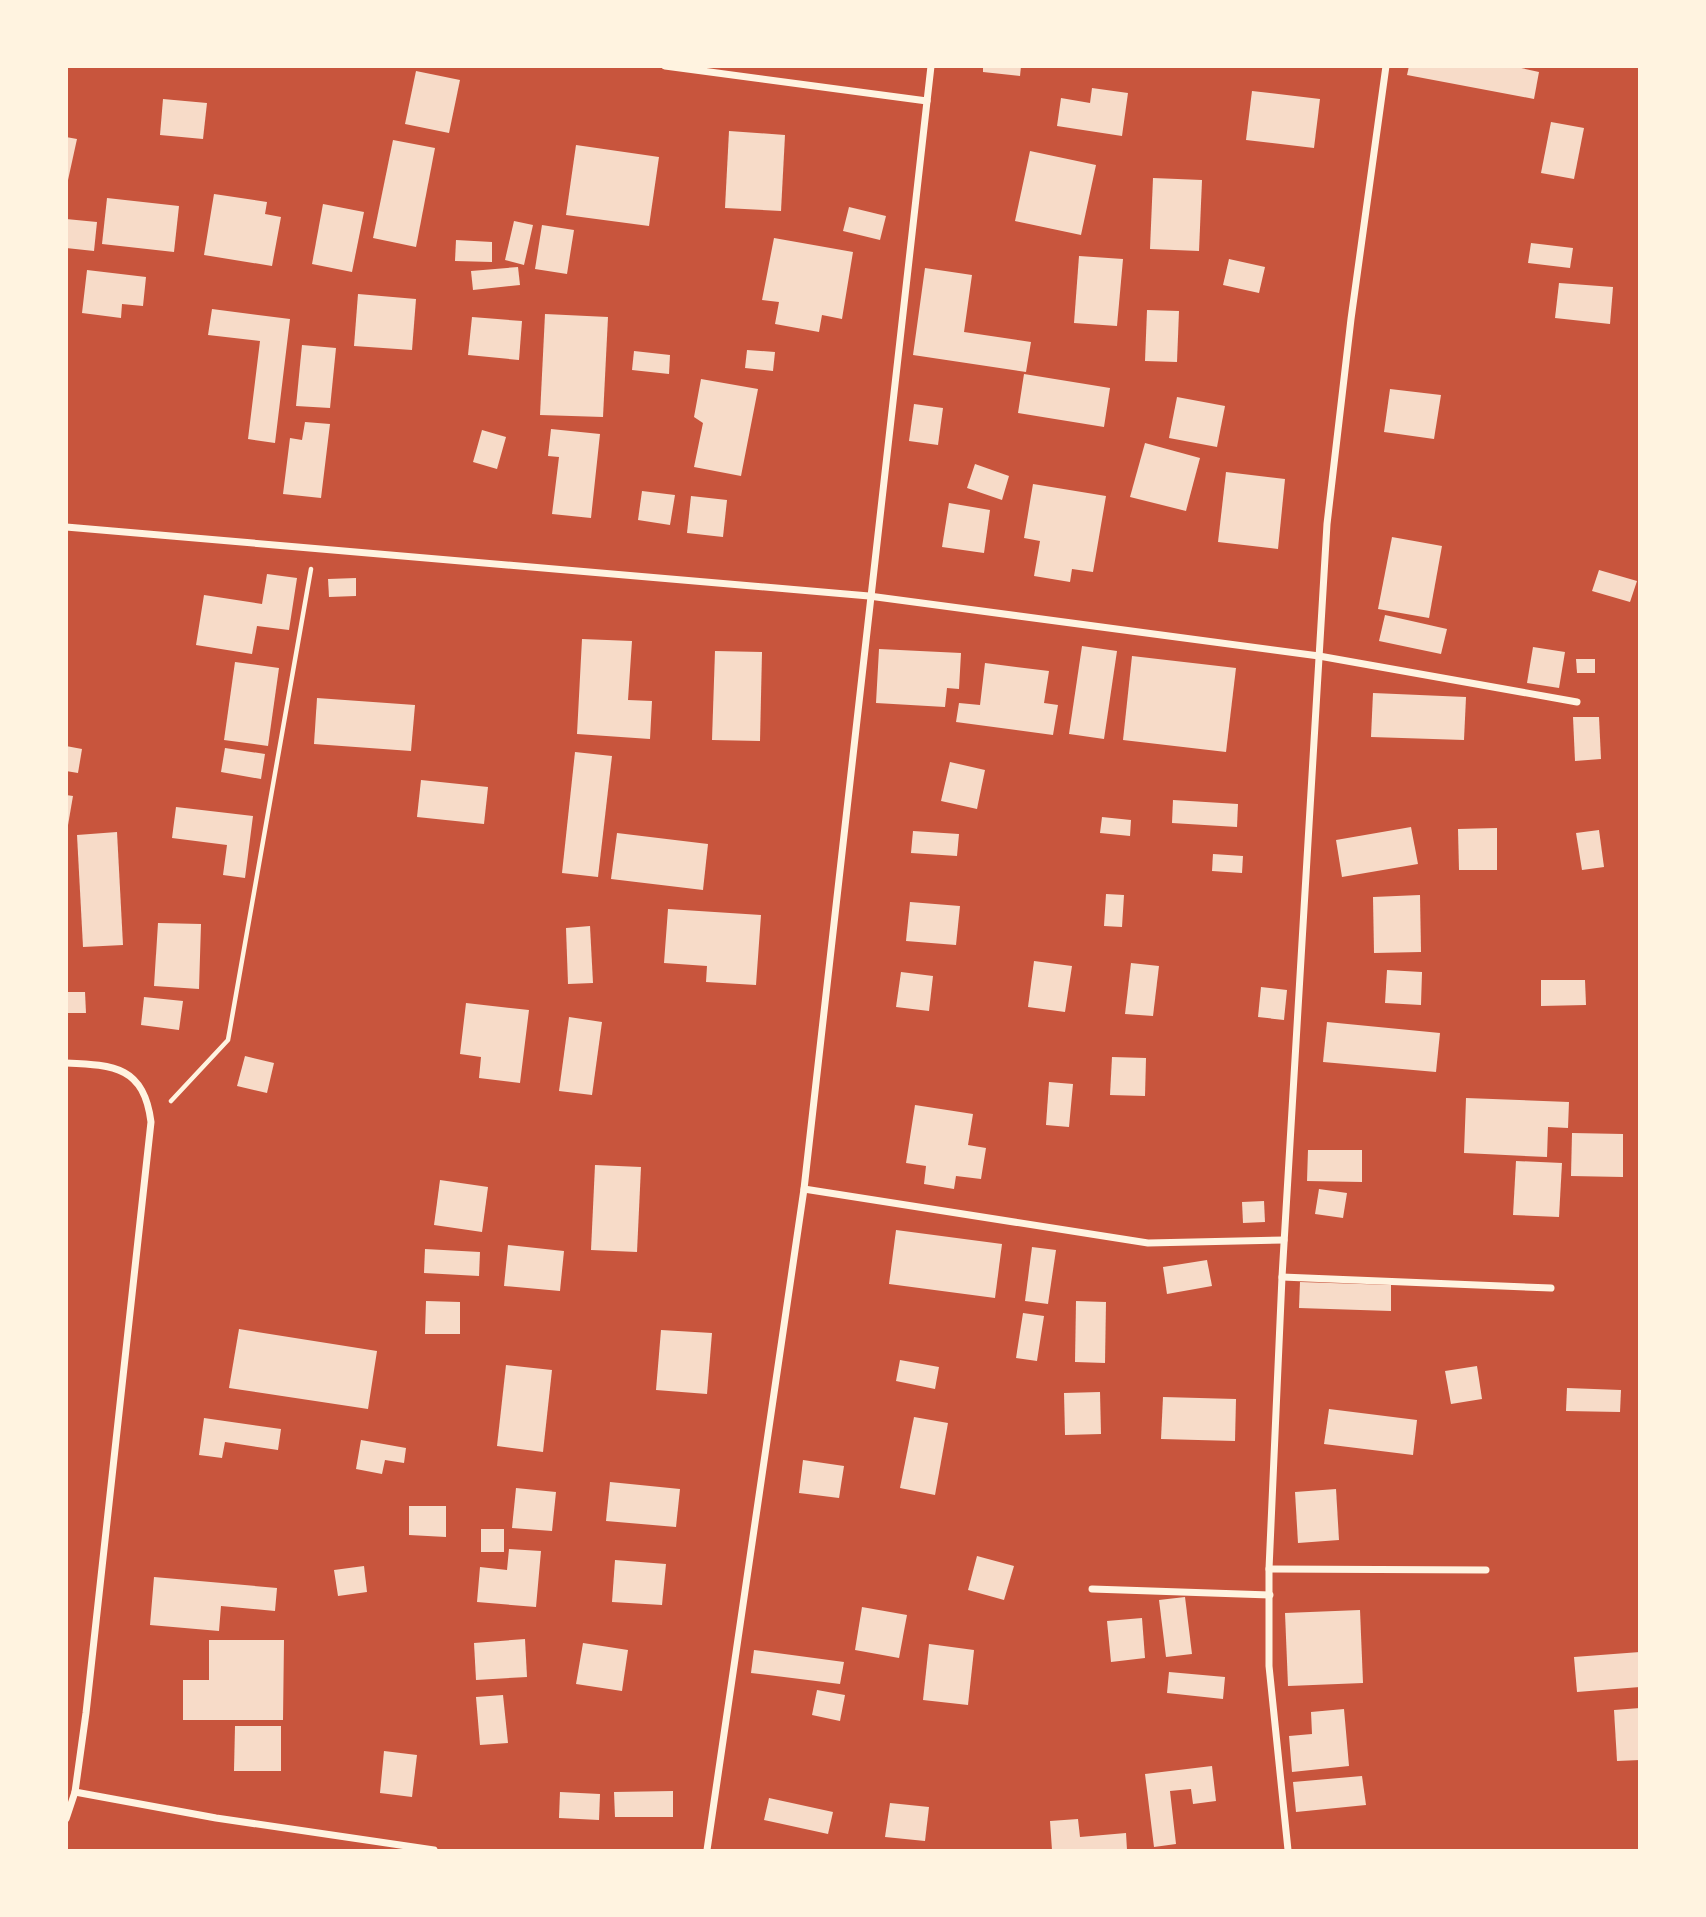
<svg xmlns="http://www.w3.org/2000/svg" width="1706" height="1917" viewBox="0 0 1706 1917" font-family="'Golos Text',sans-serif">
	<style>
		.building { fill: #f7dbc8 }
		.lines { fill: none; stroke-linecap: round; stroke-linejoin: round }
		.path { stroke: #fff3e0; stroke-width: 4.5 }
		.minor { stroke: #fff3e0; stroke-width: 7 }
	</style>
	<rect width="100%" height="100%" fill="#c8553d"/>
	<g class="building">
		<polygon points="983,66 1021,66 1020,76 983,72"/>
		<polygon points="1409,66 1512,66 1539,72 1534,99 1407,75"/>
		<polygon points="416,71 460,80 449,133 405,124"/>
		<polygon points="1092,88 1128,93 1122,136 1057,126 1061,98 1090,103"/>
		<polygon points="1252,91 1320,99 1314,148 1246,140"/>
		<polygon points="163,99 207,103 203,139 160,135"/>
		<polygon points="1551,122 1584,128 1574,179 1541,173"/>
		<polygon points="729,131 785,135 781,211 725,208"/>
		<polygon points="66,137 77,139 68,180 66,180"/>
		<polygon points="393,140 435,148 416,247 373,238"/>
		<polygon points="576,145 659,157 649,226 566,215"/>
		<polygon points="1030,151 1096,165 1081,235 1015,221"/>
		<polygon points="1153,178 1202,180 1199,251 1150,249"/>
		<polygon points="214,194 267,202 265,214 281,217 272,266 204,255"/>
		<polygon points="107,198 179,206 174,252 102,244"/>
		<polygon points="323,204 364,212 352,272 312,264"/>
		<polygon points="849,207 886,216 880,240 843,231"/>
		<polygon points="66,219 97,222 94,251 66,248"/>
		<polygon points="514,221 533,225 524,265 505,260"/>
		<polygon points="542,225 574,230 567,274 535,269"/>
		<polygon points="774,238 853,252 842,319 822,315 819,332 775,324 779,302 762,300"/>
		<polygon points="456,240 492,242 492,262 455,261"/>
		<polygon points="1531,243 1573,248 1570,268 1528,263"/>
		<polygon points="1079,256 1123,259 1117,326 1074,323"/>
		<polygon points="1229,259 1265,267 1259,293 1223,285"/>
		<polygon points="518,267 520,285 473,290 471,271"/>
		<polygon points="925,268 972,275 964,332 1031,342 1026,372 913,355"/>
		<polygon points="87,270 146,277 143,306 122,304 121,318 82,313"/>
		<polygon points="1559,283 1613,287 1610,324 1555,318"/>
		<polygon points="358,294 416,299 412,350 354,346"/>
		<polygon points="212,309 290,319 275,443 248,439 260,341 208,335"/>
		<polygon points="1147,310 1179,311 1177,362 1145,361"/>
		<polygon points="545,314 608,317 603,417 540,415"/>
		<polygon points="472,317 522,321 519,360 468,355"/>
		<polygon points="302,345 336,348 330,408 296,406"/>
		<polygon points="747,350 775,352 773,371 745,368"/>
		<polygon points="634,351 670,355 669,374 632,370"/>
		<polygon points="1024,374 1110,388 1104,427 1018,413"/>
		<polygon points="701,379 758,389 741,476 694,467 703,423 694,417"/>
		<polygon points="1390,389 1441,395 1434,439 1384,432"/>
		<polygon points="1177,397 1225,406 1217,447 1169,438"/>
		<polygon points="914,404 943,408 938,445 909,441"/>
		<polygon points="305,422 330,424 321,498 283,494 290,438 302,440"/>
		<polygon points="551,429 600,434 591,518 552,514 559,457 548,456"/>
		<polygon points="482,430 506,437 497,469 473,462"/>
		<polygon points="1145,443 1200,458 1186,511 1130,497"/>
		<polygon points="975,464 1009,476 1002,500 967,488"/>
		<polygon points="1226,472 1285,479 1278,549 1218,542"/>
		<polygon points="1033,484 1106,496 1093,572 1072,569 1070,582 1034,576 1040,541 1024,538"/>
		<polygon points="642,491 675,495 670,525 638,520"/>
		<polygon points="691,496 727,500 723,537 687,533"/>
		<polygon points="949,503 990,510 984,553 942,547"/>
		<polygon points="1392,537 1442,546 1429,618 1378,609"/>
		<polygon points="1599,570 1637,581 1630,602 1592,591"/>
		<polygon points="267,574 297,578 289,630 257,626 252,654 196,645 204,595 262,604"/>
		<polygon points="356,578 356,596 329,597 328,579"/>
		<polygon points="1385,615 1447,629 1441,654 1379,641"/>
		<polygon points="582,639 632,641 628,700 652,701 650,739 577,734"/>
		<polygon points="1082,646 1117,651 1104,739 1069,734"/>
		<polygon points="1533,647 1565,652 1559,688 1527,683"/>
		<polygon points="879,649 961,653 959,689 947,688 945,707 876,703"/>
		<polygon points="715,651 762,652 760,741 712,740"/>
		<polygon points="1132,656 1236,668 1226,752 1123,740"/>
		<polygon points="1576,659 1595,659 1595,673 1577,673"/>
		<polygon points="235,662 279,668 268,746 224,740"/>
		<polygon points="985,663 1049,671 1044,703 1058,705 1053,735 956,722 959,703 980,705"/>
		<polygon points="1373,693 1466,697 1464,740 1371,737"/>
		<polygon points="317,698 415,705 411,751 314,744"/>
		<polygon points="1573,717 1599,717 1601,759 1575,761"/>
		<polygon points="66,746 82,749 78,773 66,771"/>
		<polygon points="225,748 265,754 261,779 221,772"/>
		<polygon points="575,752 612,756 598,877 562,873"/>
		<polygon points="950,762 985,770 977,809 941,801"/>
		<polygon points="421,780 488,787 484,824 417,817"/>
		<polygon points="66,795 73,796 68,825 66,825"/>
		<polygon points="1173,800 1238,804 1237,827 1172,823"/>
		<polygon points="176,807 253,816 245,878 223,875 227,845 172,838"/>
		<polygon points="1102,817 1131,820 1130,836 1100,833"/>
		<polygon points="1411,827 1418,864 1342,877 1336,840"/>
		<polygon points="1497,828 1497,870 1459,870 1458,829"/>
		<polygon points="1599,830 1604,867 1582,870 1576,833"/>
		<polygon points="913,831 959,834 957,856 911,853"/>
		<polygon points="117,832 123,945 83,947 77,835"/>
		<polygon points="617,833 708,844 703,890 611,879"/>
		<polygon points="1213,854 1243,856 1242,873 1212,871"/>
		<polygon points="1106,894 1124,895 1122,927 1104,926"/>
		<polygon points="1420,895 1421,952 1374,953 1373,897"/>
		<polygon points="910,902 960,906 956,945 906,941"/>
		<polygon points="668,909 761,915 756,985 706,982 707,966 664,963"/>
		<polygon points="158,923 201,924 199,989 154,986"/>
		<polygon points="590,926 593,983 568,984 566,928"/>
		<polygon points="1034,961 1072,966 1065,1012 1028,1007"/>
		<polygon points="1131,963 1159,966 1153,1016 1125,1014"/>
		<polygon points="1387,970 1422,972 1421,1005 1385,1003"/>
		<polygon points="901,972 933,976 929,1011 896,1007"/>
		<polygon points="1541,980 1585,980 1586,1005 1541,1006"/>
		<polygon points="1261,987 1287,990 1284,1020 1258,1017"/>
		<polygon points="66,992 85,992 86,1013 66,1013"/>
		<polygon points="144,997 183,1001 179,1030 141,1025"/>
		<polygon points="466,1003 529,1010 520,1083 479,1078 481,1057 460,1054"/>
		<polygon points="569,1017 602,1022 592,1095 559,1091"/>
		<polygon points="1327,1022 1440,1033 1436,1072 1323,1062"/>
		<polygon points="245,1056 274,1063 267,1093 237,1086"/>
		<polygon points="1112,1057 1146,1058 1145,1096 1110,1095"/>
		<polygon points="1049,1082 1073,1084 1069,1127 1046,1125"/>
		<polygon points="1466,1098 1569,1102 1568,1128 1548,1127 1547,1157 1464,1153"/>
		<polygon points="915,1105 973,1114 968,1145 986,1148 981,1179 956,1176 954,1189 924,1184 926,1166 906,1163"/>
		<polygon points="1572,1133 1623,1134 1623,1177 1571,1176"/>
		<polygon points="1308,1150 1362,1150 1362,1182 1307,1181"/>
		<polygon points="1516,1161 1562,1163 1559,1217 1513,1215"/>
		<polygon points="595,1165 641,1167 637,1252 591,1250"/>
		<polygon points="440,1180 488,1187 482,1232 434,1225"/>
		<polygon points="1319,1189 1347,1193 1343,1218 1315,1214"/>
		<polygon points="1264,1201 1265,1222 1243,1223 1242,1202"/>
		<polygon points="896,1230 1002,1244 995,1298 889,1284"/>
		<polygon points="508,1245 564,1251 560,1291 504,1286"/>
		<polygon points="1032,1247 1056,1250 1048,1304 1025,1301"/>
		<polygon points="425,1249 480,1252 479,1276 424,1273"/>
		<polygon points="1207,1260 1212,1286 1167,1294 1163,1267"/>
		<polygon points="1300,1282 1391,1285 1391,1311 1299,1308"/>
		<polygon points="426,1301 460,1302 460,1334 425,1334"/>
		<polygon points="1076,1301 1106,1302 1105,1363 1075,1362"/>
		<polygon points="1023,1313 1044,1316 1037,1361 1016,1358"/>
		<polygon points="239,1329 377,1351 368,1409 229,1388"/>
		<polygon points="661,1330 712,1333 707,1394 656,1390"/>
		<polygon points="900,1360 939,1367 935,1389 896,1381"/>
		<polygon points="506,1365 552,1370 543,1452 497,1446"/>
		<polygon points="1477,1366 1482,1399 1451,1404 1445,1371"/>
		<polygon points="1567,1388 1621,1390 1620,1412 1566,1411"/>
		<polygon points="1100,1392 1101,1434 1065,1435 1064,1393"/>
		<polygon points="1163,1397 1236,1399 1235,1441 1161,1439"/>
		<polygon points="1329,1409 1417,1420 1413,1455 1324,1444"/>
		<polygon points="914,1417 948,1423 935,1495 900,1488"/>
		<polygon points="204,1418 281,1429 278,1450 225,1442 222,1458 199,1455"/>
		<polygon points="361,1440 406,1448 404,1463 385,1460 382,1474 356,1469"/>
		<polygon points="803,1460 844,1466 839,1498 799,1493"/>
		<polygon points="610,1482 680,1489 676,1527 606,1521"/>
		<polygon points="516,1488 556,1492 552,1531 512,1528"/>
		<polygon points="1336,1489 1339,1540 1298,1543 1295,1492"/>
		<polygon points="409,1506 446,1506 446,1537 409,1535"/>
		<rect x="481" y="1529" width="23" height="23"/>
		<polygon points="509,1549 541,1551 536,1607 477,1602 480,1567 507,1570"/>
		<polygon points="977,1556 1014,1566 1004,1600 968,1590"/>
		<polygon points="615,1560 666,1564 662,1605 612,1602"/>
		<polygon points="364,1566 367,1592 338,1596 334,1570"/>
		<polygon points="154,1577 277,1588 275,1611 221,1606 219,1631 150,1625"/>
		<polygon points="1185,1597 1192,1654 1166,1657 1159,1600"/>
		<polygon points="862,1607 907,1615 899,1658 855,1650"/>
		<polygon points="1360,1610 1363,1683 1288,1686 1285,1613"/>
		<polygon points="1142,1618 1145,1658 1111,1662 1107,1621"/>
		<polygon points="525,1639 527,1677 476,1680 474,1643"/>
		<polygon points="209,1640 284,1640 283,1720 183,1720 183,1680 209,1680"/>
		<polygon points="583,1643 628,1650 622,1691 576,1684"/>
		<polygon points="929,1644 974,1650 968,1705 923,1700"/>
		<polygon points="754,1650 844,1662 840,1684 751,1673"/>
		<polygon points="1640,1652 1640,1687 1577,1692 1574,1657"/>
		<polygon points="1169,1672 1225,1677 1223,1699 1167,1693"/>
		<polygon points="817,1690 845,1695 840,1721 812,1715"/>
		<polygon points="503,1695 508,1743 480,1745 476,1697"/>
		<polygon points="1640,1708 1640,1760 1617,1761 1614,1710"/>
		<polygon points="1344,1709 1349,1766 1292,1772 1289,1736 1312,1734 1311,1712"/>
		<polygon points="235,1726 281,1726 281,1771 234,1771"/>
		<polygon points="384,1751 417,1755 412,1797 380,1793"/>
		<polygon points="1212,1766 1216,1801 1193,1804 1191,1789 1170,1791 1176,1844 1154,1847 1145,1774"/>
		<polygon points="1362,1776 1366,1805 1296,1812 1293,1782"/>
		<polygon points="673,1791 673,1817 615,1817 614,1792"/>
		<polygon points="560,1792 600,1794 599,1820 559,1818"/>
		<polygon points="769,1798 833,1812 828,1834 764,1820"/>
		<polygon points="890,1803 929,1807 925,1841 885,1837"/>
		<polygon points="1078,1819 1080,1837 1126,1833 1127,1850 1052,1850 1050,1821"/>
	</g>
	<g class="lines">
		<polyline class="path" points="171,1101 228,1040 311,569"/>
		<g class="minor">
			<polyline points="665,66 927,101"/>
			<polyline points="66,527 869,596 1319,656 1577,702"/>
			<path d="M66,1063C115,1065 144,1067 151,1122L86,1713L75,1792L66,1819"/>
			<polyline points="804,1189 1148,1243 1284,1240"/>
			<polyline points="1282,1277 1551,1288"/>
			<polyline points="1269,1569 1486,1570"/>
			<polyline points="1092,1589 1270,1595"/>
			<polyline points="75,1792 216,1818 434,1850"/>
			<polyline points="707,1850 804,1189 931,66"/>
			<polyline points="1288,1850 1269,1666 1269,1569 1282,1277 1327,524 1351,319 1386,66"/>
		</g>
	</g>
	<rect width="1706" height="1917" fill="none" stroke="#fff3e0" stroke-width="136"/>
</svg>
